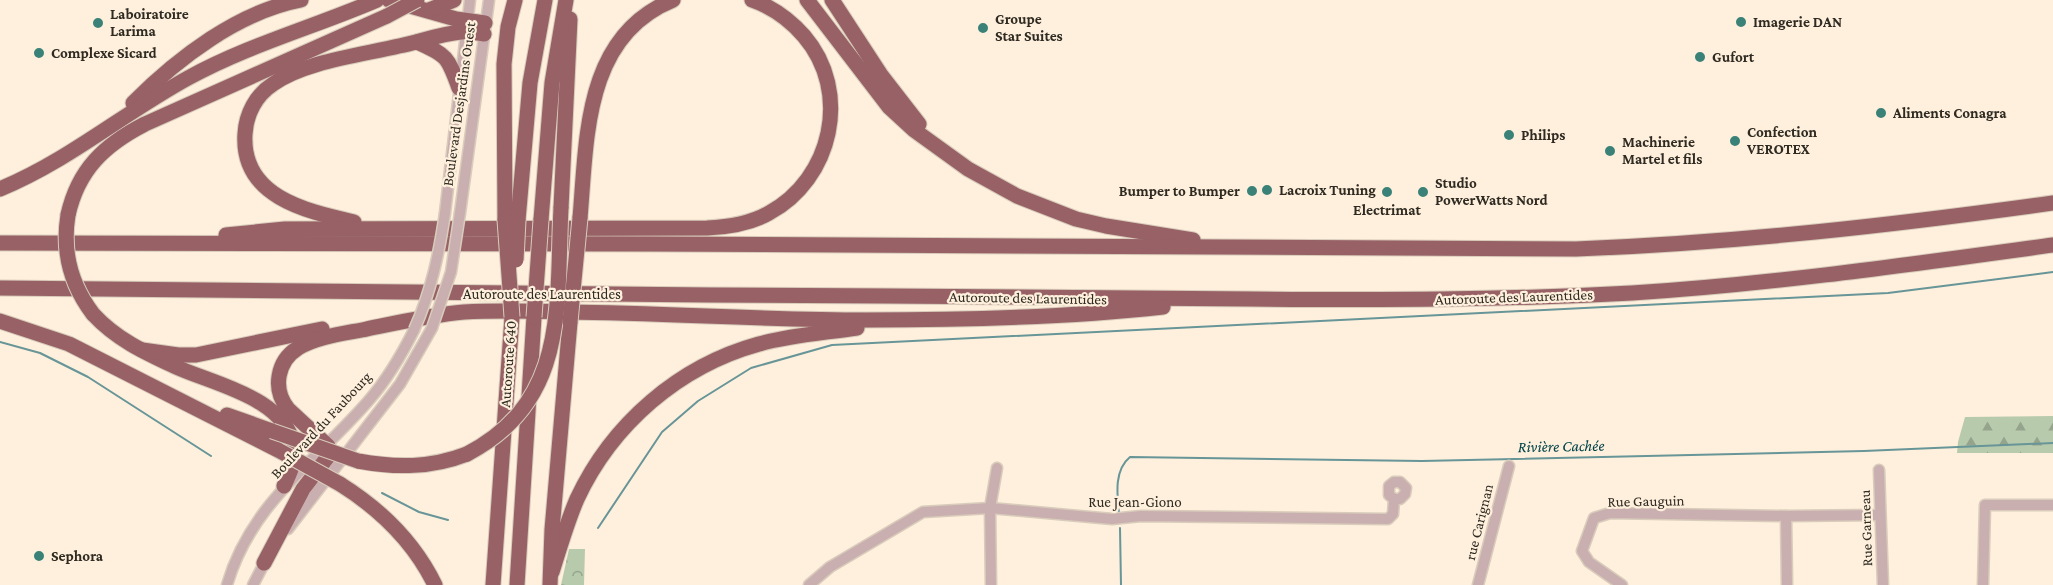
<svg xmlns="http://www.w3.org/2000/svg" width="2053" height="585" viewBox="0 0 2053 585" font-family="'Crimson Pro',serif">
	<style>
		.forest { fill: url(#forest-firs) }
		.park { fill: url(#park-crowns) }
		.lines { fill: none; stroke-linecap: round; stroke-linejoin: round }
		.stream { stroke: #679598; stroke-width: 2 }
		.minor-casing { stroke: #d9ccbb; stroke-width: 13 }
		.highway-casing { stroke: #d9ccbb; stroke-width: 17 }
		.minor { stroke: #caafb0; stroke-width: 10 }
		.highway { stroke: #976166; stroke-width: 15 }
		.minor-bridge-casing { stroke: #d9ccbb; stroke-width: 13; stroke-linecap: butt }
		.highway-bridge-casing { stroke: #d9ccbb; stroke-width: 17; stroke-linecap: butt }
		.minor-bridge { stroke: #caafb0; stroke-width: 10 }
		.highway-bridge { stroke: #976166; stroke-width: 15 }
		.poi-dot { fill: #3a8178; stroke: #fef0dc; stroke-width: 2 }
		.labels { text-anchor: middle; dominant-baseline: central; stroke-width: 4.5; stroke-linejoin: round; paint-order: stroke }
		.poi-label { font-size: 15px; font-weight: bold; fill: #2f2a22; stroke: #fef0dc; text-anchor: start }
		.street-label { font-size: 15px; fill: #2f2a22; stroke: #fef0dc }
		.water-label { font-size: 16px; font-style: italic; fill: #01434a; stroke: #fef0dc }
	</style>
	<defs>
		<pattern id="forest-firs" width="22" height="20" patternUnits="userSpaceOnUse" patternTransform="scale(1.5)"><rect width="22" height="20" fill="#b7caac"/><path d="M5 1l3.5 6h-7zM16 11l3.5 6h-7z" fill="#95a48c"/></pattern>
		<pattern id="park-crowns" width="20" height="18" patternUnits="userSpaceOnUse" patternTransform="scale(1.5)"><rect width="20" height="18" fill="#b7caac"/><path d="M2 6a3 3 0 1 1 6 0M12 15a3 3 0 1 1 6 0" fill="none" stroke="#95a48c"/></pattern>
	</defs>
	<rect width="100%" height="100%" fill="#fef0dc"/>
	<polygon class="forest" points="2053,416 2053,453 1957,453 1958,442 1965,417"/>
	<polygon class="park" points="569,549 585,549 584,585 561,585"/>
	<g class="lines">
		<g class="stream">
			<polyline points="0,342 40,353 88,377 211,456"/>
			<polyline points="382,493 419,512 448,520"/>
			<path d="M1119,513C1117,494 1114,470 1130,457L1422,461L1864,451L2053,443"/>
			<polyline points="598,528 662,432 698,401 751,368 832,345 1888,293 2053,272"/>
			<polyline points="1120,528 1121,585"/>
		</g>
		<g class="minor-casing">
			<g id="minor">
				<polyline points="445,213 470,0"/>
				<polyline points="460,213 489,0"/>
				<polyline points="1879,470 1883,585"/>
				<polyline points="1786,516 1787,585"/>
				<polyline points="288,529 400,384 432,328"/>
				<path d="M227,585C251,502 317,461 370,399C388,378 402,354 414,330"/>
				<polyline points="253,585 267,558"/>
				<polyline points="809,585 830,567 923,512 990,508 1112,519 1141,516 1388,519 1393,514 1394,499 1389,495 1389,486 1394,482 1400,482 1406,488 1405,494 1400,499 1394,499"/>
				<polyline points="991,585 990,508 997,468"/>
				<polyline points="1478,585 1509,466"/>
				<polyline points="1622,585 1589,562 1582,551 1594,518 1610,513 1786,516 1880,515"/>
				<polyline points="1983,585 1985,505 2053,505"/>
			</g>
		</g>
		<g class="highway-casing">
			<g id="highway">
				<polyline points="389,0 456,19 485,23"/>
				<polyline points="807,0 889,107 914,130 968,169 1017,196 1076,219 1106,226 1193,240"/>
				<polyline points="832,0 881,75 919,124"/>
				<polyline points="429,10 454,0"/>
				<path d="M417,42C447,55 448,57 459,88"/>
				<path d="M133,103C178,58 238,12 301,0"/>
				<path d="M0,189C68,161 124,113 188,78C248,45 314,27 377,0"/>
				<polyline points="561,208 570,19"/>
				<path d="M68,215C78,170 104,145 145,124L387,16"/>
				<path d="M580,218C587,137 584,36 673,0"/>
				<polyline points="505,220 504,64 508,27 515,0"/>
				<polyline points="518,220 530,83 545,0"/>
				<polyline points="541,220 552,83 566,0"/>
				<path d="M354,222C306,211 241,197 245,134C246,114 256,95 273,84C303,62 361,55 399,46C419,42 440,34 461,32C468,31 476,33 484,34"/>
				<path d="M226,235L285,229L707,228C729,227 750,224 769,213C832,179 852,92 804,36C790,20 772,7 752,0"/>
				<path d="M0,243L650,244L1576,249C1736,243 1894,225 2053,203"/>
				<path d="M0,288C296,293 592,294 888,296C1009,297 1130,298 1250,299C1378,300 1505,300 1632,293C1773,284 1913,264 2053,245"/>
				<path d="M93,314C116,339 144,352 174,366C212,384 286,397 294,447C297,460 289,474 284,486"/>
				<polyline points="0,321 69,344 278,450"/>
				<polyline points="142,350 178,355 196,355 322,329"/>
				<polyline points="227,415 272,431"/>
				<path d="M358,461C396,468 431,468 467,454"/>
				<path d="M340,484C380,509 414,542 435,585"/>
				<path d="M264,563L303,489L330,454L328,446L288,409C272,389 277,361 298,348C317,337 341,334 362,330C396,323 430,315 464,312C499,310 534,311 568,312C668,313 767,320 866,320C965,320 1065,318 1163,307"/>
				<path d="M552,572C560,547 567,522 577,499C612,424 679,366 759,344C791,335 824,333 857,328"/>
				<polyline points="493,585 512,317"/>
				<polyline points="517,585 534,317"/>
				<polyline points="550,585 552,530 570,322"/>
			</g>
		</g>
		<use href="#minor" class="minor"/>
		<use href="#highway" class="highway"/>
		<g class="minor-bridge-casing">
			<g id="minor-bridge">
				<polyline points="432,328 451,272 460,213"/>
				<path d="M414,330C431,292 439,254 445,213"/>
			</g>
		</g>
		<g class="highway-bridge-casing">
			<g id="highway-bridge">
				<polyline points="387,16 417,0"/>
				<path d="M68,215C62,252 71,285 93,314"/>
				<polyline points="505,220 512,317"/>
				<polyline points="516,260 518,220"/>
				<polyline points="534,317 541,220"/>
				<polyline points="570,322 580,218"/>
				<polyline points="272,431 358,461"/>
				<polyline points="278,450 340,484"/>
				<path d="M467,454C569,401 556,306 561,208"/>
			</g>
		</g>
		<use href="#minor-bridge" class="minor-bridge"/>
		<use href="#highway-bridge" class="highway-bridge"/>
	</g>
	<g class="poi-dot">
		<circle cx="1741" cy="22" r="6"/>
		<circle cx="98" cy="23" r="6"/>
		<circle cx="983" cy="28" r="6"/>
		<circle cx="39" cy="53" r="6"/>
		<circle cx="1700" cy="57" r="6"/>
		<circle cx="1881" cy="113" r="6"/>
		<circle cx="1509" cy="135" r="6"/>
		<circle cx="1735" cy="141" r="6"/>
		<circle cx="1610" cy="151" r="6"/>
		<circle cx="1267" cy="190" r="6"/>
		<circle cx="1252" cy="191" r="6"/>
		<circle cx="1387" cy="192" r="6"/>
		<circle cx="1423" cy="192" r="6"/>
		<circle cx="39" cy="556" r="6"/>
	</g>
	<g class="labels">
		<g class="poi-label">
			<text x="110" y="14">Laboiratoire<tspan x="110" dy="17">Larima</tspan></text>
			<text x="995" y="19">Groupe<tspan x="995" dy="17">Star Suites</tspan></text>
			<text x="1753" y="22">Imagerie DAN</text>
			<text x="51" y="53">Complexe Sicard</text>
			<text x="1712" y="57">Gufort</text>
			<text x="1893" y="113">Aliments Conagra</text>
			<text x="1747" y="132">Confection<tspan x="1747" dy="17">VEROTEX</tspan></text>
			<text x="1521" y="135">Philips</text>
			<text x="1622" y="142">Machinerie<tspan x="1622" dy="17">Martel et fils</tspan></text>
			<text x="1435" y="183">Studio<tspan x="1435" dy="17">PowerWatts Nord</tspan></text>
			<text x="1279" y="190">Lacroix Tuning</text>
			<text x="1240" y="191" text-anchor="end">Bumper to Bumper</text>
			<text x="1387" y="210" text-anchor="middle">Electrimat</text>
			<text x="51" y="556">Sephora</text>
		</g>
		<g class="street-label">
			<text transform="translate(459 104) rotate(-82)">Boulevard Desjardins Ouest</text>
			<text x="542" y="294">Autoroute des Laurentides</text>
			<text transform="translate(1514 297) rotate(-2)">Autoroute des Laurentides</text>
			<text transform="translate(1028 298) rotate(1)">Autoroute des Laurentides</text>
			<text transform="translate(508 364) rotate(-86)">Autoroute 640</text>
			<text transform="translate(321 425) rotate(-47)">Boulevard du Faubourg</text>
			<text transform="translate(1646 501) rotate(-1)">Rue Gauguin</text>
			<text x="1135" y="502">Rue Jean-Giono</text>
			<text transform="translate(1479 522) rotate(-76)">rue Carignan</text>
			<text transform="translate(1866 528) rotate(-92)">Rue Garneau</text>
		</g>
		<g class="water-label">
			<text transform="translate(1561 446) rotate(-1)">Rivière Cachée</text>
		</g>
	</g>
</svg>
